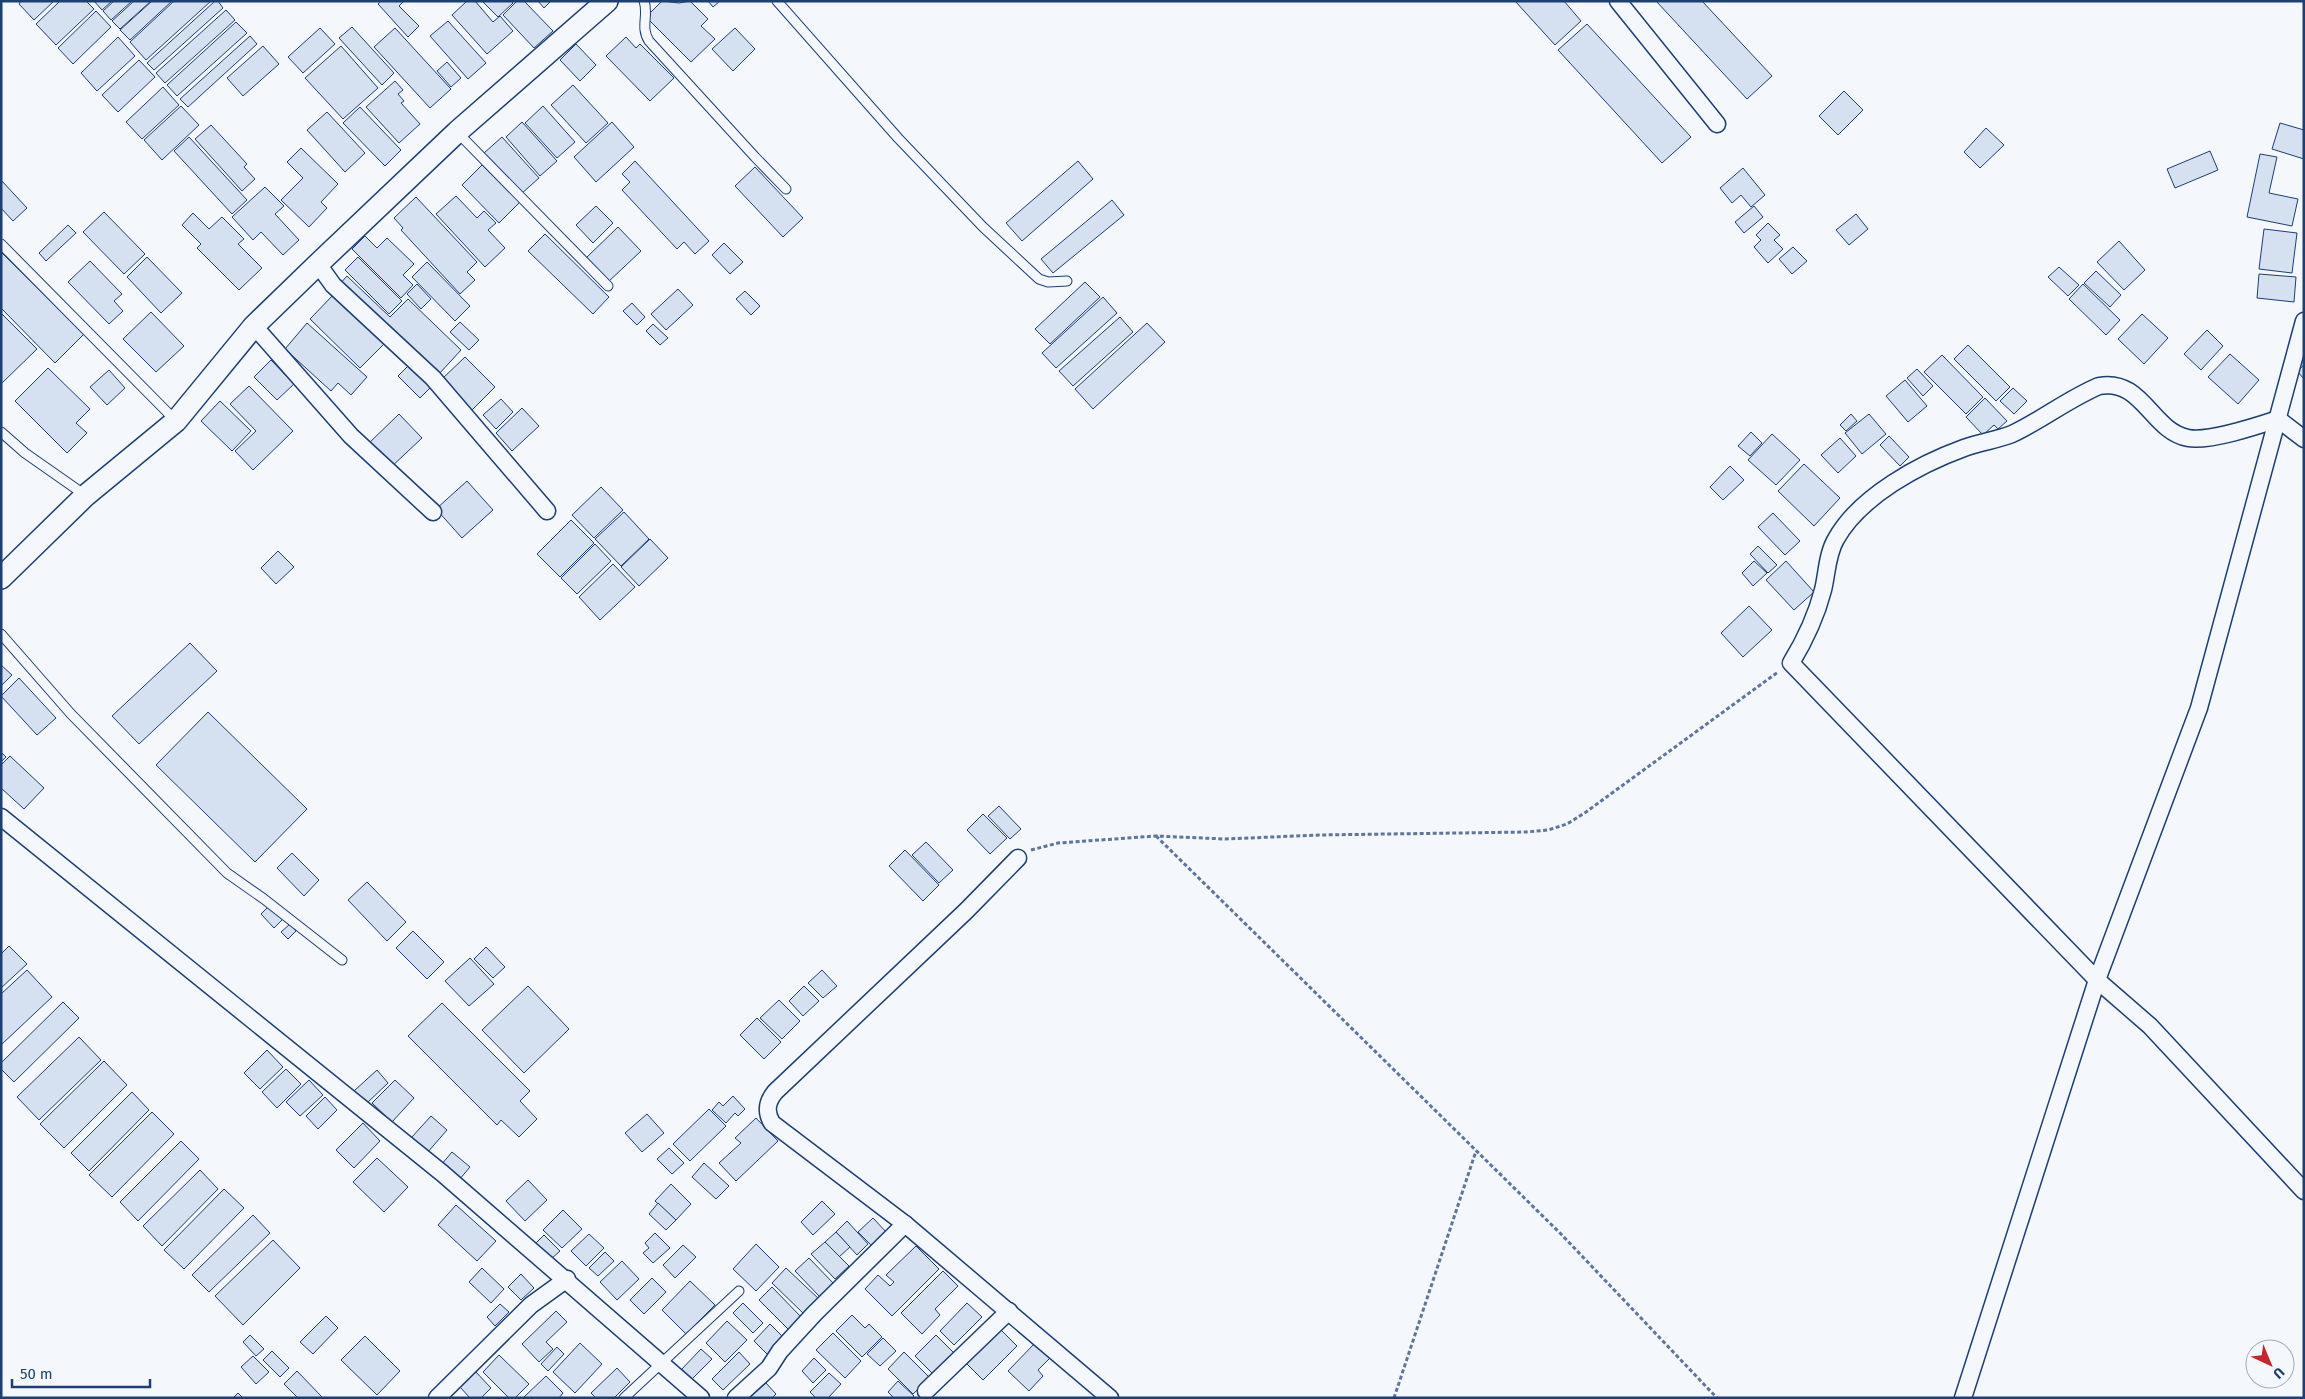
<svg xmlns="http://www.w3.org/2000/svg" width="2305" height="1399" viewBox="0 0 2305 1399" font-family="'Fira Sans',sans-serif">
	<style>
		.building { fill: #d5e0f0; stroke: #1d3f73 }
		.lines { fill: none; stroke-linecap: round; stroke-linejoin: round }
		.service-casing { stroke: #1d3f73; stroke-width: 11 }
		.minor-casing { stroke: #1d3f73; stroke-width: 19 }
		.tertiary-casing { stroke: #1d3f73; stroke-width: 24 }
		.path { stroke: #5e769c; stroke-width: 3; stroke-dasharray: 4 2.5; stroke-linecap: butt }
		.service { stroke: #f4f7fb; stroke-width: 9 }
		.minor { stroke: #f4f7fb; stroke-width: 16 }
		.tertiary { stroke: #f4f7fb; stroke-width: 21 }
	</style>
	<rect width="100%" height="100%" fill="#f4f7fb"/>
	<g class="building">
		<polygon points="21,1 54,1 34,20 19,4"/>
		<polygon points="60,1 86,1 94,9 56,45 36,24"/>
		<polygon points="94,1 112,1 102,10"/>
		<polygon points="114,1 132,1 111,20 103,11"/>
		<polygon points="134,1 151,1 120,29 112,21"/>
		<polygon points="152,1 172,1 130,40 120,30"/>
		<polygon points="174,1 211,1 146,60 130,42"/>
		<polygon points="215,1 218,1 223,8 154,70 147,63"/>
		<polygon points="381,1 404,1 399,6 419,26 408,37 378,4"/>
		<polygon points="467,1 475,1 493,22 500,16 513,31 487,54 452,15"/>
		<polygon points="482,1 511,1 513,3 498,17"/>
		<polygon points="517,1 524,1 553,31 534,48 503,15"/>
		<polygon points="538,1 551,1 544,8"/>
		<polygon points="662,1 679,3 690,1 708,19 701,26 715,39 691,62 646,17"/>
		<polygon points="708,1 720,1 713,7"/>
		<polygon points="1515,1 1564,1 1581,21 1555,45"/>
		<polygon points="1656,1 1702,1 1772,76 1747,99"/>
		<polygon points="226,10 235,20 165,83 156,73"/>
		<polygon points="96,11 111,27 73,64 58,48"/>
		<polygon points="448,21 486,63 468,79 430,36"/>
		<polygon points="236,22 247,33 177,96 167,85"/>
		<polygon points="1587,24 1691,137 1662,163 1558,50"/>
		<polygon points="352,27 394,73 382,85 339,38"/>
		<polygon points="320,28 335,44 303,73 288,57"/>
		<polygon points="395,28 451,89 430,108 374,47"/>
		<polygon points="735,28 755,49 733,71 712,49"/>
		<polygon points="250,36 257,44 188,107 180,99"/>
		<polygon points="118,37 135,56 97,91 81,73"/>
		<polygon points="626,37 636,48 640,44 674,78 650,101 606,56"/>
		<polygon points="576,44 596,65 580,81 560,60"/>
		<polygon points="263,46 279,64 243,96 227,78"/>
		<polygon points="341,46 378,88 343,119 305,78"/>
		<polygon points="139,60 155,77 118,112 102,95"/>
		<polygon points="447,62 461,78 451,87 437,71"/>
		<polygon points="395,81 403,90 398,94 404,101 401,103 420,124 399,143 366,107"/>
		<polygon points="573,85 608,123 586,143 551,105"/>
		<polygon points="163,87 179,105 142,139 126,122"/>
		<polygon points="1844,91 1863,110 1838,135 1819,116"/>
		<polygon points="181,106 199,125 162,160 144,140"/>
		<polygon points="543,106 575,142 557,158 525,123"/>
		<polygon points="360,107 401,150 385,166 343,123"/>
		<polygon points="327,112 365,153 345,172 307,130"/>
		<polygon points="522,122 557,161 540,176 506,137"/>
		<polygon points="612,122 634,147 596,182 574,157"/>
		<polygon points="2280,123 2304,130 2304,159 2272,149"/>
		<polygon points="211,125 247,164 244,167 255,179 242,191 195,139"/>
		<polygon points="1986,128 2004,145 1980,168 1964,152"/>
		<polygon points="189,137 247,200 232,214 174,151"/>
		<polygon points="502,137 539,178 521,194 484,153"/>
		<polygon points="301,148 338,184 321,202 327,208 309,227 281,200 303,178 287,162"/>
		<polygon points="2210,151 2218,170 2175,188 2167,169"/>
		<polygon points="2260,154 2277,157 2269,193 2298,199 2292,226 2247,217"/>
		<polygon points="635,161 709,241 695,254 684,242 677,249 622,190 630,182 622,174"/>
		<polygon points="1078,161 1093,179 1022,241 1006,223"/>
		<polygon points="482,165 520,202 499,223 462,185"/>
		<polygon points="755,167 803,218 783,237 735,186"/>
		<polygon points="1743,168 1765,195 1751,207 1741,195 1732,203 1720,188"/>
		<polygon points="1,180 27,208 13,221 1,208"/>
		<polygon points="265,187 284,206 275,214 299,240 283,255 261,232 253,240 232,217"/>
		<polygon points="456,196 477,218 484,211 496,223 488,230 505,248 485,267 436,214"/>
		<polygon points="416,197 477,262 467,272 475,280 460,294 401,230 403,228 394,218"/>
		<polygon points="1112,200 1124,215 1053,273 1041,259"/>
		<polygon points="596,206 613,223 593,243 576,225"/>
		<polygon points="1754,206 1763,217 1744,233 1735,222"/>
		<polygon points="104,212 145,254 124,274 83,232"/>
		<polygon points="193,213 209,229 222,217 244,239 238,244 262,268 239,290 197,248 201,244 182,225"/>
		<polygon points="1856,214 1868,229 1849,245 1836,230"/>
		<polygon points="1768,223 1780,235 1774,240 1783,249 1768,263 1754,247 1761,240 1756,235"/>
		<polygon points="68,225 76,233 46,261 39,253"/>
		<polygon points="618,227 641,251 607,283 585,259"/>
		<polygon points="2264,229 2297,233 2292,273 2259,269"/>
		<polygon points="545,234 609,297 593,314 528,251"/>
		<polygon points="365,236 377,248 387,238 414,264 403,275 413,285 401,298 352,249"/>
		<polygon points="2119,241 2145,270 2124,290 2097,262"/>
		<polygon points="724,243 743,262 730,274 712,255"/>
		<polygon points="1793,247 1807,261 1792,274 1779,259"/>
		<polygon points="1,252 84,334 55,363 1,308"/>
		<polygon points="147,257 182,293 161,313 127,277"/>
		<polygon points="358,257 402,301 389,314 345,270"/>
		<polygon points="90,261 122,294 114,301 123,311 109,324 68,282"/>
		<polygon points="427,262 470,306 455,321 412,277"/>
		<polygon points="2059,267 2079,285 2068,296 2048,277"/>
		<polygon points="2096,271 2121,295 2110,307 2084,283"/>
		<polygon points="2259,274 2296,277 2294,302 2257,298"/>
		<polygon points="347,276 390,317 408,299 461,350 439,374 338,286"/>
		<polygon points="1085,282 1100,297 1050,344 1035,329"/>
		<polygon points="417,284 431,299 421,309 407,294"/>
		<polygon points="2083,284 2120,320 2106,335 2069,299"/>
		<polygon points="678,289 693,305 666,330 651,314"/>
		<polygon points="745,291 760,306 751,315 736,299"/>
		<polygon points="335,293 385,343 360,368 310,319"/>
		<polygon points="1103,297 1117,313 1056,368 1042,353"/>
		<polygon points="632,303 645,317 637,325 623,311"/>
		<polygon points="151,312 184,346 156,372 123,339"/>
		<polygon points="1,313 37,349 1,384"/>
		<polygon points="2142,314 2168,338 2144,364 2118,339"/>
		<polygon points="1120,317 1133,332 1073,386 1059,371"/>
		<polygon points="460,322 479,340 469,350 450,332"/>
		<polygon points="307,323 367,377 351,395 338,383 331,391 285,349"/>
		<polygon points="1147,323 1165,342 1093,409 1075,389"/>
		<polygon points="653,324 668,338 660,345 646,331"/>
		<polygon points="2207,330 2223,346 2201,370 2184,354"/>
		<polygon points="1968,345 2010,387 1996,401 1954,359"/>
		<polygon points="2230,354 2259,380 2238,404 2208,377"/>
		<polygon points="1942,355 1983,397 1966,414 1924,372"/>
		<polygon points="465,357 495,387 472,410 442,379"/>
		<polygon points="271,360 294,384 277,400 254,377"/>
		<polygon points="412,362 434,384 420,398 398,376"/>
		<polygon points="2304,365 2304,379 2297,371"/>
		<polygon points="48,368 90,409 76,423 87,433 67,453 15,401"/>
		<polygon points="1917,369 1933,386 1923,396 1907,378"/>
		<polygon points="109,370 125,388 107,405 90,387"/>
		<polygon points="1905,380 1927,406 1908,422 1886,396"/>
		<polygon points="249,386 293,431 253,470 235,451 256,431 230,404"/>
		<polygon points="2013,388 2027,401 2014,414 2000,401"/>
		<polygon points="1985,398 2007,421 1998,429 1994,425 1983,435 1966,417"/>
		<polygon points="501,399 513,412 496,429 483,415"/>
		<polygon points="220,401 251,431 232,451 201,421"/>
		<polygon points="522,408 539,426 512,451 496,433"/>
		<polygon points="399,414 422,438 389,469 366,446"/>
		<polygon points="1851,414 1857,421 1846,431 1840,425"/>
		<polygon points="1869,414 1886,434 1862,454 1845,433"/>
		<polygon points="1751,432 1762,443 1750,456 1738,446"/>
		<polygon points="1772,434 1800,460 1776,485 1748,460"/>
		<polygon points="1889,436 1909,457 1900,466 1880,445"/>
		<polygon points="1840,438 1856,456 1838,473 1821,455"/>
		<polygon points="1804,464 1840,498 1814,526 1778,491"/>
		<polygon points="1730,466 1744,480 1723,500 1710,487"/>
		<polygon points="467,481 493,510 462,538 436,509"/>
		<polygon points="601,487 623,510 594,538 572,515"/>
		<polygon points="624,512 649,539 621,566 595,539"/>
		<polygon points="1773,513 1800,541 1785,555 1758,527"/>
		<polygon points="571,520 594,543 560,577 537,554"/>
		<polygon points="650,539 668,558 639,586 621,567"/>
		<polygon points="595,544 611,561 577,594 561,578"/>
		<polygon points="1758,546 1777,565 1768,573 1750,554"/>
		<polygon points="278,551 294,567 276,584 261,568"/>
		<polygon points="1754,561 1767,573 1753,586 1742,573"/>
		<polygon points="1786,561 1814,592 1794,610 1766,580"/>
		<polygon points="613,564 635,587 600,620 579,597"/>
		<polygon points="1749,606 1772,630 1743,657 1721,633"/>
		<polygon points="190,643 217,671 139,744 112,716"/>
		<polygon points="1,665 12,675 1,686"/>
		<polygon points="19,678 56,718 37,735 1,696"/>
		<polygon points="208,712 307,809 255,862 156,765"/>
		<polygon points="1,752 6,757 1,762"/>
		<polygon points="10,756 44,788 24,809 1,788 1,765"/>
		<polygon points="999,806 1021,829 1010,839 988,816"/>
		<polygon points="983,814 1007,838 990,854 967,830"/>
		<polygon points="926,842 953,870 939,883 912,855"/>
		<polygon points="905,850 939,885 923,901 889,866"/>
		<polygon points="292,853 319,880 304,896 277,868"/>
		<polygon points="367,882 406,922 387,941 348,900"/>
		<polygon points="270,905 283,919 274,928 261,914"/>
		<polygon points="290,924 296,931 288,939 281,932"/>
		<polygon points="413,931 444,962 427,979 396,948"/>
		<polygon points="9,946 27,964 1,988 1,954"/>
		<polygon points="486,947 505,967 493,978 474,959"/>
		<polygon points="470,958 494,984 469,1006 445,981"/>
		<polygon points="27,970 52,997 1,1045 1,994"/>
		<polygon points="822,970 837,986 823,998 808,983"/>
		<polygon points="528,986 569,1029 524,1073 482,1030"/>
		<polygon points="804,986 819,1001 803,1016 789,1001"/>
		<polygon points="779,1000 800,1021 782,1039 760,1018"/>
		<polygon points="63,1002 79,1018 14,1082 1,1069 1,1063"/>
		<polygon points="442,1003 530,1091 520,1101 537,1119 519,1137 501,1120 497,1125 408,1036"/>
		<polygon points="757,1018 781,1042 764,1059 740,1035"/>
		<polygon points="79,1037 101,1060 39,1120 17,1097"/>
		<polygon points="267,1050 283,1067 260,1089 244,1073"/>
		<polygon points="104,1061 127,1085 64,1148 40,1124"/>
		<polygon points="286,1069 301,1084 277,1108 262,1092"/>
		<polygon points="377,1070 388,1083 366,1104 354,1091"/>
		<polygon points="309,1080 323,1095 300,1116 286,1102"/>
		<polygon points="395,1080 414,1098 392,1122 372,1103"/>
		<polygon points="132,1092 149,1110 89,1171 71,1153"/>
		<polygon points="733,1096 745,1109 738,1116 735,1113 726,1123 712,1110 719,1102 723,1106"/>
		<polygon points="325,1097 337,1110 318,1129 306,1116"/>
		<polygon points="709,1109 726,1126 690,1161 673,1144"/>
		<polygon points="152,1112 174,1134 112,1197 89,1175"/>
		<polygon points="647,1114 664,1133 642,1152 625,1133"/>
		<polygon points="431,1116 447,1130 427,1153 411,1138"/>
		<polygon points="756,1118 778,1141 736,1181 719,1163 741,1143 735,1138"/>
		<polygon points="363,1123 380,1141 354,1168 336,1150"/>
		<polygon points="181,1141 199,1159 138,1221 120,1202"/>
		<polygon points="669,1148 684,1163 672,1174 657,1159"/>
		<polygon points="452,1152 470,1167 459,1180 441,1165"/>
		<polygon points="377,1158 408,1187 384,1212 353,1182"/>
		<polygon points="704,1163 729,1186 716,1199 692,1177"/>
		<polygon points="200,1170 218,1189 162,1246 143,1226"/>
		<polygon points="528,1180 547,1200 525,1221 506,1201"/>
		<polygon points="671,1184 691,1204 676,1220 655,1201"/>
		<polygon points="224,1189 244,1208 184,1269 164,1250"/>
		<polygon points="822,1201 835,1214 813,1235 801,1222"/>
		<polygon points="658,1203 676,1220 666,1230 649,1214"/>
		<polygon points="456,1205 496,1241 477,1261 438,1225"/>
		<polygon points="563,1210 582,1229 562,1248 543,1230"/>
		<polygon points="253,1215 270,1233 209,1292 192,1275"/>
		<polygon points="873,1218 888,1234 874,1248 858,1232"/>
		<polygon points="847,1221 868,1244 857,1255 836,1232"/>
		<polygon points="836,1232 850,1247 839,1257 825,1242"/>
		<polygon points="655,1233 670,1248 653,1263 643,1253 649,1248 645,1243"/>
		<polygon points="589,1234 604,1248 586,1266 571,1251"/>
		<polygon points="544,1235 560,1251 550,1260 534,1245"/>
		<polygon points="273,1240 300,1268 243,1325 215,1296"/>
		<polygon points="825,1242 849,1266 835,1279 811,1254"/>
		<polygon points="756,1244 779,1267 756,1291 733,1269"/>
		<polygon points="683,1245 696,1257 675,1278 663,1265"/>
		<polygon points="916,1246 939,1269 892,1316 865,1289 878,1275 890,1286 894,1282 886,1275"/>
		<polygon points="605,1252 614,1261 598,1276 589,1268"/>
		<polygon points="809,1258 834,1284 820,1297 795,1271"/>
		<polygon points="622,1261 639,1279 617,1300 600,1282"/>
		<polygon points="482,1268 504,1289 491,1303 469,1282"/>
		<polygon points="786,1268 820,1300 805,1315 772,1283"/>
		<polygon points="943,1271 958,1286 935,1309 940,1315 922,1334 901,1313"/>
		<polygon points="521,1274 534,1288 521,1300 508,1287"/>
		<polygon points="652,1278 666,1292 644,1314 630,1300"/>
		<polygon points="690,1281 715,1305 686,1334 662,1310"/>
		<polygon points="772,1287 804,1320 791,1332 759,1300"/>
		<polygon points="743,1303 763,1323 753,1333 733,1313"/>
		<polygon points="967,1303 982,1317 954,1345 940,1331"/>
		<polygon points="500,1304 509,1312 495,1326 487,1317"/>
		<polygon points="556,1311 567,1322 546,1342 553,1349 539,1362 522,1344"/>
		<polygon points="852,1315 865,1328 869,1324 882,1337 862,1357 836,1331"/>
		<polygon points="326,1316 338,1328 313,1354 300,1342"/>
		<polygon points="727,1321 747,1340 725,1362 706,1343"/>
		<polygon points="770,1324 785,1339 769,1356 754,1341"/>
		<polygon points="997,1326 1017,1346 983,1380 963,1360"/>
		<polygon points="833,1333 861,1361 845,1378 816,1350"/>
		<polygon points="250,1335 264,1349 256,1356 243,1342"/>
		<polygon points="936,1335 954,1353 933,1374 915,1356"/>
		<polygon points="365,1336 400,1371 377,1395 341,1360"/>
		<polygon points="883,1338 896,1351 880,1366 867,1354"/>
		<polygon points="1036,1342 1051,1357 1038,1370 1043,1376 1029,1391 1008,1371"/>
		<polygon points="580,1343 602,1364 575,1393 553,1372"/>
		<polygon points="557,1347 564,1354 548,1371 541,1364"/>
		<polygon points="701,1349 712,1359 690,1381 680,1371"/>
		<polygon points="272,1351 289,1368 280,1377 263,1360"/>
		<polygon points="739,1352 750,1364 723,1390 712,1379"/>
		<polygon points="904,1352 930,1378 913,1394 888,1369"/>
		<polygon points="499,1355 529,1384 515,1398 509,1398 483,1372"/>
		<polygon points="253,1356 269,1372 256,1384 241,1367"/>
		<polygon points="814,1358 826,1370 813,1383 802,1371"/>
		<polygon points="617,1368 630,1382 614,1398 596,1398 591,1393"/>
		<polygon points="297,1371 323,1398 298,1398 284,1384"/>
		<polygon points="475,1371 491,1388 481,1398 470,1398 460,1387"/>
		<polygon points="829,1373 841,1384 828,1398 816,1398 810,1392"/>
		<polygon points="546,1376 563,1393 559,1398 523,1398"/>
		<polygon points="757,1380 763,1386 766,1383 776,1394 772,1398 740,1398"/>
		<polygon points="898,1381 914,1396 912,1398 894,1398 888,1392"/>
		<polygon points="238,1393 243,1398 233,1398"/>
	</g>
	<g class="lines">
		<g class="service-casing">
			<g id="service">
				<path d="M644,1C649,15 640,27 649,41L755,157L786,189"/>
				<polyline points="777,1 898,138 983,227 1039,279 1048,282 1067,281"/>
				<polyline points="457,132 608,286"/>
				<polyline points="1,244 176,421"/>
				<polyline points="1,432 25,453 85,495"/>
				<polyline points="1,634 71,714 227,873 264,899 342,960"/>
				<polyline points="624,1398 739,1291"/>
			</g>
		</g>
		<g class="minor-casing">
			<g id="minor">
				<polyline points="1618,1 1717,124"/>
				<polyline points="318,264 333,285 433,378 547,511"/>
				<polyline points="254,326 351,436 433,512"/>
				<path d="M2304,439L2278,419C2257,426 2209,442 2188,438C2151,431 2143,378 2099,386C2068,399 2042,420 2012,434C1997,440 1980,442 1964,448C1920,464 1860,496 1836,539C1827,554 1827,574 1823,590C1816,617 1805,640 1791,663L2097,980L2150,1026L2304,1191"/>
				<polyline points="1,817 442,1173 701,1398"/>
				<path d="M1018,858L966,911L775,1092C767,1102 765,1111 772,1123L905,1224L1110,1398"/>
				<polyline points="926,1391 1009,1311"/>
				<polyline points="437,1398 531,1305 567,1279"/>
				<polyline points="736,1398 769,1368 780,1351 814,1314 905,1224"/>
				<polyline points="1963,1398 2097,980 2199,708 2304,321"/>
			</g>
		</g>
		<g class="tertiary-casing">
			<polyline id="tertiary" points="1,578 85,496 176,421 254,326 318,264 457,132 607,1"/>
		</g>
		<g class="path">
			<polyline points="1156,836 1561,1234 1717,1398"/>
			<polyline points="1031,850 1058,843 1156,836 1225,839 1319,835 1526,832 1548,830 1567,824 1586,812 1778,672"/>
			<polyline points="1394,1398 1476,1151"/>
		</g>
		<use href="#service" class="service"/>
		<use href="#minor" class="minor"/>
		<use href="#tertiary" class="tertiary"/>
	</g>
	<rect width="2305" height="1399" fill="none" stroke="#1d3f73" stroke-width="5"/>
	<g transform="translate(2270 1364) rotate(136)"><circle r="24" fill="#f4f7fb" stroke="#9eadc5"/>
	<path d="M0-4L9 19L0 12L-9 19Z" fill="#c62828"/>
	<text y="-8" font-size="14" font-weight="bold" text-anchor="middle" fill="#1d3f73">U</text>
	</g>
	<path d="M12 1379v8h138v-8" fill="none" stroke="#1d3f73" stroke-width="2.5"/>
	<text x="20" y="1379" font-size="15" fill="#1d3f73" stroke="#f4f7fb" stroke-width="4" paint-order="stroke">50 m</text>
</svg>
